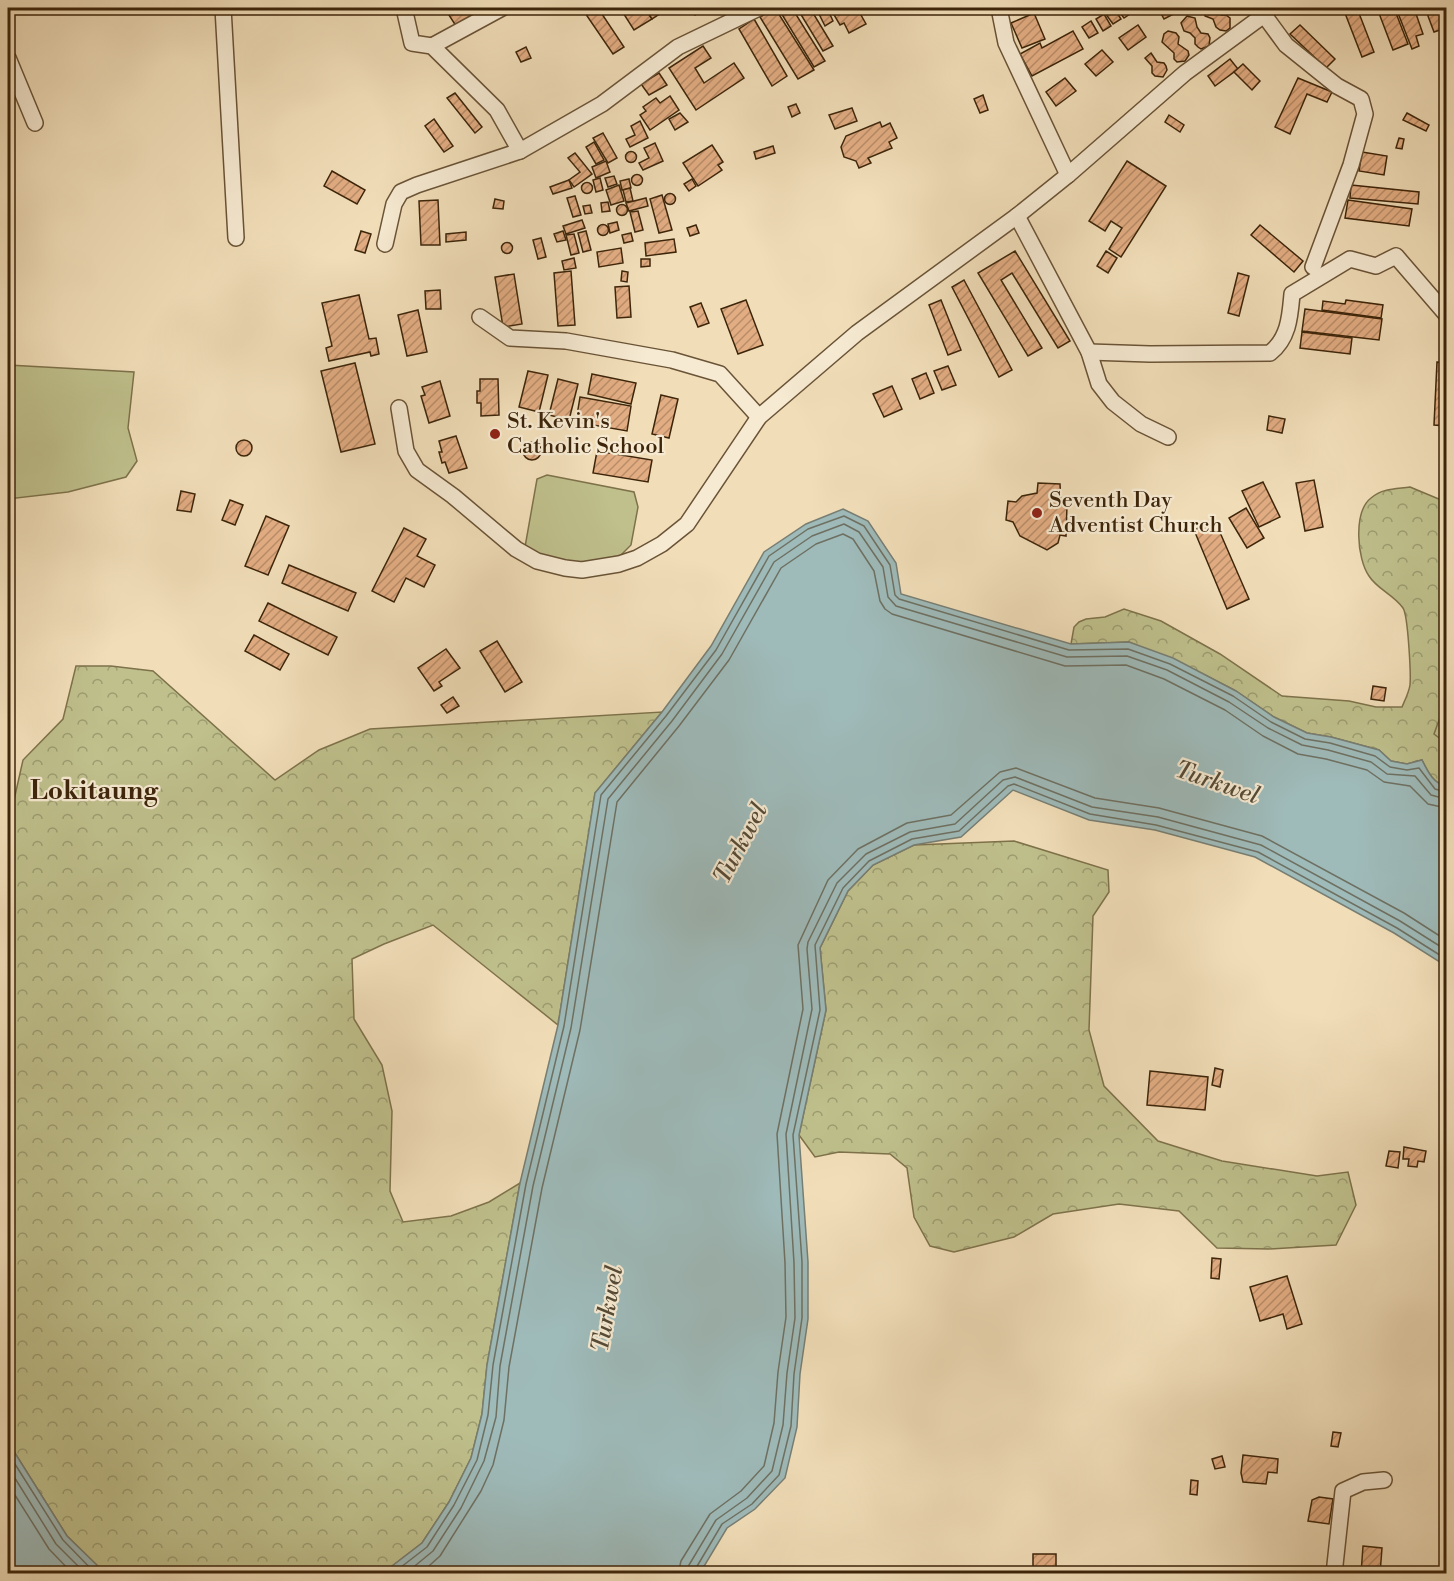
<svg xmlns="http://www.w3.org/2000/svg" width="1454" height="1581" viewBox="0 0 1454 1581" font-family="'Libre Bodoni',serif">
	<style>
		.forest { fill: url(#forest-crowns); stroke: #7e724b; stroke-width: 1.5 }
		.garden { fill: #bfc08c; stroke: #7e724b; stroke-width: 1.5 }
		.water { fill: #9ebab9; stroke: #777e73; stroke-width: 1.5 }
		.lines { fill: none; stroke-linecap: round; stroke-linejoin: round }
		.shore { stroke: #6e7062; stroke-width: 1.5 }
		.building { fill: url(#building-hatch); stroke: #3d250a; stroke-width: 1.5 }
		.minor-casing { stroke: #6a5336; stroke-width: 18 }
		.minor { stroke: #f6ead2; stroke-width: 15 }
		.poi-dot { fill: #8f2418; stroke: #f6ead2; stroke-width: 2 }
		.labels { text-anchor: middle; dominant-baseline: central; stroke-width: 4.5; stroke-linejoin: round; paint-order: stroke }
		.poi-label { font-size: 22px; fill: #3d250a; stroke: #f6ead2; text-anchor: start }
		.water-label { font-size: 24px; font-style: italic; fill: #554a36; stroke: #f6ead2 }
		.quarter-label { font-size: 26px; font-weight: bold; fill: #3d250a; stroke: #f6ead2 }
	</style>
	<defs>
		<pattern id="forest-crowns" width="20" height="18" patternUnits="userSpaceOnUse" patternTransform="scale(1.5)"><rect width="20" height="18" fill="#bfc08c"/><path d="M2 6a3 3 0 1 1 6 0M12 15a3 3 0 1 1 6 0" fill="none" stroke="#9c9c71"/></pattern>
		<pattern id="building-hatch" width="6" height="6" patternUnits="userSpaceOnUse" patternTransform="scale(1.5)"><rect width="6" height="6" fill="#e3ad83"/><path d="M-1 1l2-2M0 6l6-6M5 7l2-2" fill="none" stroke="#b98d69"/></pattern>
	</defs>
	<rect width="100%" height="100%" fill="#f1deb9"/>
	<filter id="stains"><feTurbulence type="fractalNoise" baseFrequency=".00333" numOctaves="4"/><feColorMatrix values="0 0 0 0 .2 0 0 0 0 .09 0 0 0 0 .02 0 0 0 .5 -.17"/></filter>
	<radialGradient id="worn" r=".72"><stop offset=".6" stop-color="#630" stop-opacity="0"/><stop offset="1" stop-color="#630" stop-opacity=".3"/></radialGradient>
	<g class="forest">
		<path d="M1410,487L1446,502V786C1433,783 1428,772 1422,760L1407,764L1391,761L1379,750L1331,737L1307,733L1274,717L1234,690L1193,669L1129,642L1071,644L1074,627L1079,622L1086,619L1105,617L1124,609L1161,621L1220,654L1282,696L1349,701L1376,707H1402C1405,700 1409,692 1410,685C1411,674 1408,615 1403,608C1394,595 1377,589 1369,576C1357,559 1353,512 1371,498C1383,488 1395,489 1410,487Z"/>
		<polygon points="76,666 111,666 153,671 275,780 319,750 370,729 662,712 595,793 558,1025 433,925 384,944 352,959 354,1019 382,1065 392,1111 390,1191 403,1222 451,1216 489,1202 520,1183 487,1365 482,1414 471,1458 449,1502 422,1543 383,1573 105,1573 67,1536 8,1442 8,816 12,809 23,760 63,719"/>
		<polygon points="1014,841 1108,870 1109,892 1093,916 1089,1030 1104,1086 1158,1141 1222,1161 1317,1176 1348,1172 1356,1205 1336,1245 1269,1249 1217,1248 1179,1211 1119,1204 1053,1214 1014,1237 954,1252 930,1246 914,1217 907,1168 890,1154 839,1152 815,1157 799,1135 826,1010 820,948 848,891 873,865 914,845"/>
	</g>
	<g class="garden">
		<polygon points="8,365 134,372 128,428 137,461 126,477 68,492 8,499"/>
		<path d="M547,475L634,492L638,507L631,545L617,559C587,562 549,567 525,547L537,479Z"/>
		<polygon points="1446,701 1446,743 1434,734"/>
	</g>
	<g class="water">
		<path d="M843,509L868,521L896,563L901,594L1071,644L1129,642L1173,658L1236,691L1274,717L1307,733L1331,737L1379,750L1391,761L1407,764L1422,760C1428,772 1433,783 1446,786V966L1394,933L1255,857L1155,830L1089,820L1013,790L961,837L914,845L873,865L848,891L820,948L826,1010L799,1135L808,1262V1319L800,1374L797,1427L785,1478L755,1509L727,1528L700,1573H383L422,1543L449,1502L471,1458L482,1414L487,1365L520,1183L558,1025L595,793L662,712L711,646L764,552L806,524Z"/>
		<polygon points="8,1442 67,1536 105,1573 8,1573"/>
	</g>
	<g class="lines">
		<g class="shore">
			<polyline points="8,1453 63,1540 96,1574"/>
			<polyline points="8,1467 56,1544 86,1574"/>
			<polyline points="8,1484 49,1549 73,1574"/>
			<polyline points="392,1574 427,1547 454,1505 477,1460 488,1415 493,1365 526,1184 564,1026 601,795 666,716 716,650 769,556 808,529 844,516 864,526 890,565 895,595 899,599 1069,650 1128,649 1170,664 1233,696 1271,722 1305,739 1330,743 1375,756 1390,767 1407,770 1419,768 1435,789 1446,792"/>
			<polyline points="405,1574 433,1551 461,1508 484,1461 496,1417 500,1366 533,1186 571,1028 608,799 672,721 722,654 774,562 812,536 844,524 859,532 883,567 888,597 896,606 1067,657 1127,656 1167,670 1229,702 1268,728 1302,745 1328,750 1371,762 1387,774 1415,776 1431,795 1446,799"/>
			<polyline points="420,1574 440,1556 481,1491 493,1465 504,1420 509,1367 542,1188 580,1030 617,802 679,726 729,660 781,568 816,544 843,534 853,539 874,571 880,601 885,609 892,614 1065,666 1126,665 1164,679 1225,710 1263,736 1298,754 1326,759 1367,770 1384,782 1410,786 1428,804 1446,808"/>
			<polyline points="678,1574 681,1561 710,1514 741,1491 764,1466 774,1423 778,1372 786,1317 785,1263 777,1134 803,1009 798,945 828,880 858,849 907,823 951,815 1000,772 1016,768 1095,798 1159,808 1262,836 1404,913 1446,940"/>
			<polyline points="687,1574 689,1565 716,1520 747,1498 772,1471 783,1425 787,1373 795,1318 794,1263 786,1134 812,1009 807,949 808,942 837,883 866,854 910,832 955,824 1003,780 1015,777 1092,807 1158,817 1261,845 1400,921 1446,950"/>
			<polyline points="695,1574 696,1568 722,1524 752,1504 779,1475 791,1426 794,1374 802,1318 802,1262 793,1135 820,1010 815,945 843,888 869,861 912,839 959,831 1008,786 1014,784 1090,814 1156,825 1258,852 1397,928 1446,959"/>
		</g>
	</g>
	<g class="building">
		<polygon points="448,8 475,8 478,12 456,26 445,9"/>
		<polygon points="587,8 598,8 624,47 613,54 583,10"/>
		<polygon points="620,8 645,8 652,19 634,30"/>
		<polygon points="645,8 669,8 652,19"/>
		<polygon points="690,8 707,8 695,15"/>
		<polygon points="775,8 814,70 798,79 760,17"/>
		<polygon points="778,8 792,8 825,61 814,67"/>
		<polygon points="797,8 810,8 833,46 823,51"/>
		<polygon points="830,8 857,8 866,24 849,33 844,23 840,25"/>
		<polygon points="890,8 903,8 904,10 892,14"/>
		<polygon points="1114,8 1121,19 1113,24 1105,13"/>
		<polygon points="1116,8 1129,8 1133,12 1124,18"/>
		<polygon points="1158,8 1185,8 1164,19"/>
		<polygon points="1205,8 1219,8 1221,15 1226,15 1230,18 1230,28 1226,31 1220,30 1216,27 1213,19 1205,16"/>
		<polygon points="1343,8 1357,8 1374,52 1362,57"/>
		<polygon points="1377,8 1394,8 1408,44 1393,50"/>
		<polygon points="1396,8 1414,8 1423,34 1416,36 1419,46 1412,49"/>
		<polygon points="1425,8 1446,8 1446,28 1434,32"/>
		<polygon points="828,10 833,21 825,26 819,14"/>
		<polygon points="1034,13 1045,39 1022,48 1011,23"/>
		<polygon points="1104,14 1111,26 1103,31 1096,19"/>
		<polygon points="1187,16 1195,18 1197,27 1201,33 1208,34 1210,38 1209,46 1201,49 1198,47 1195,44 1195,38 1190,33 1184,31 1181,23"/>
		<polygon points="754,19 787,76 772,86 739,29"/>
		<polygon points="1091,21 1098,33 1089,38 1082,27"/>
		<polygon points="1138,25 1146,37 1128,50 1119,38"/>
		<polygon points="1300,25 1335,59 1326,68 1290,34"/>
		<polygon points="1073,31 1083,49 1032,76 1020,54 1040,43 1042,48"/>
		<polygon points="1168,31 1176,33 1179,37 1178,44 1188,51 1189,55 1185,61 1177,62 1174,59 1174,53 1162,42 1164,34"/>
		<polygon points="703,46 711,58 695,68 704,83 734,63 744,78 696,110 669,68"/>
		<polygon points="526,47 531,58 521,62 516,52"/>
		<polygon points="1102,50 1113,62 1096,76 1085,64"/>
		<polygon points="1151,53 1157,62 1164,63 1166,66 1167,70 1163,77 1155,76 1152,73 1152,66 1145,58"/>
		<polygon points="1230,59 1238,69 1215,86 1208,76"/>
		<polygon points="1243,64 1260,81 1252,90 1234,72"/>
		<polygon points="659,73 667,85 649,95 641,84"/>
		<polygon points="1065,78 1076,91 1056,106 1046,92"/>
		<polygon points="1298,78 1332,92 1327,102 1307,94 1290,134 1275,127"/>
		<polygon points="455,93 482,127 475,133 447,98"/>
		<polygon points="983,95 988,110 980,113 974,99"/>
		<polygon points="670,96 679,110 650,130 640,115 646,111 643,107 656,98 660,103"/>
		<polygon points="796,104 800,113 792,117 788,107"/>
		<polygon points="852,108 857,121 835,129 829,115"/>
		<polygon points="680,113 688,122 675,130 669,119"/>
		<polygon points="1407,113 1429,125 1426,131 1403,120"/>
		<polygon points="1169,115 1184,125 1180,132 1165,122"/>
		<polygon points="434,119 453,146 444,152 425,126"/>
		<polygon points="640,121 648,138 630,147 626,139 635,135 631,126"/>
		<polygon points="880,122 882,127 890,123 897,138 889,142 892,148 868,158 871,163 859,168 856,161 844,157 841,147 846,136"/>
		<polygon points="603,133 617,158 608,163 593,138"/>
		<polygon points="1399,138 1404,139 1402,149 1396,148"/>
		<polygon points="594,142 604,160 596,164 586,147"/>
		<polygon points="655,143 663,161 643,170 639,163 649,158 644,148"/>
		<polygon points="712,145 723,162 718,165 722,170 698,186 683,163"/>
		<polygon points="773,146 775,153 756,159 754,152"/>
		<circle cx="631" cy="157" r="5.5"/>
		<polygon points="1362,152 1387,156 1384,175 1359,171"/>
		<polygon points="575,153 592,174 574,187 569,180 580,172 568,158"/>
		<polygon points="606,161 610,172 596,178 592,167"/>
		<polygon points="1127,161 1166,186 1121,257 1109,249 1122,228 1111,221 1105,231 1089,221"/>
		<polygon points="332,171 365,190 357,204 324,186"/>
		<circle cx="637" cy="180" r="5.5"/>
		<polygon points="614,176 617,184 608,187 605,178"/>
		<polygon points="600,178 603,190 596,192 593,180"/>
		<polygon points="629,179 631,188 622,190 620,181"/>
		<polygon points="692,179 696,186 689,191 684,184"/>
		<polygon points="569,180 572,188 553,194 550,187"/>
		<circle cx="587" cy="188" r="5.5"/>
		<polygon points="619,185 624,201 611,205 606,190"/>
		<polygon points="1351,185 1419,192 1418,204 1350,198"/>
		<polygon points="630,188 633,201 626,202 623,190"/>
		<circle cx="670" cy="199" r="5.5"/>
		<polygon points="662,195 672,230 659,233 650,199"/>
		<polygon points="575,196 581,215 573,217 567,198"/>
		<polygon points="646,198 648,206 629,211 626,203"/>
		<polygon points="495,199 504,201 503,209 493,208"/>
		<polygon points="438,200 440,245 421,245 419,201"/>
		<polygon points="1348,200 1412,209 1409,226 1345,218"/>
		<polygon points="608,202 610,211 602,212 601,203"/>
		<circle cx="622" cy="210" r="5.5"/>
		<polygon points="590,205 592,213 585,214 583,206"/>
		<polygon points="638,211 643,230 635,232 630,212"/>
		<polygon points="582,220 585,228 566,234 563,226"/>
		<polygon points="617,222 619,230 610,233 608,224"/>
		<circle cx="603" cy="230" r="5.5"/>
		<polygon points="696,225 699,233 690,236 687,228"/>
		<polygon points="1260,225 1303,261 1294,272 1251,235"/>
		<polygon points="361,231 371,234 365,253 355,250"/>
		<polygon points="563,231 566,240 557,242 554,234"/>
		<polygon points="586,231 591,250 583,252 578,233"/>
		<polygon points="466,232 466,240 446,242 446,234"/>
		<polygon points="631,233 633,241 624,243 622,235"/>
		<polygon points="574,234 579,253 571,255 566,235"/>
		<polygon points="541,238 546,257 538,259 533,240"/>
		<polygon points="674,239 676,252 646,256 645,243"/>
		<circle cx="507" cy="248" r="5.5"/>
		<polygon points="621,248 623,263 599,267 597,252"/>
		<polygon points="1015,251 1070,341 1058,348 1012,273 1001,280 1042,348 1028,356 978,273"/>
		<polygon points="1106,251 1117,258 1108,273 1097,266"/>
		<polygon points="574,258 576,268 564,270 562,261"/>
		<polygon points="641,259 650,259 650,266 641,267"/>
		<polygon points="571,271 575,325 558,326 554,273"/>
		<polygon points="622,271 628,272 627,282 621,281"/>
		<polygon points="1238,273 1249,276 1239,316 1228,313"/>
		<polygon points="514,274 522,324 503,327 495,277"/>
		<polygon points="964,280 1012,370 999,377 952,287"/>
		<polygon points="629,286 631,317 617,318 615,287"/>
		<polygon points="440,290 441,309 426,309 425,291"/>
		<polygon points="359,295 369,339 376,338 379,354 371,356 370,352 329,361 326,348 332,346 322,303"/>
		<polygon points="746,300 763,345 738,354 721,309"/>
		<polygon points="941,300 961,350 948,355 929,305"/>
		<polygon points="1346,300 1383,305 1381,318 1322,310 1323,301 1345,304"/>
		<polygon points="701,303 709,323 698,327 690,307"/>
		<polygon points="1305,309 1382,319 1379,340 1302,331"/>
		<polygon points="418,310 427,352 407,356 398,315"/>
		<polygon points="1302,332 1352,338 1350,354 1300,348"/>
		<polygon points="1437,362 1446,363 1446,426 1434,425"/>
		<polygon points="355,363 375,444 341,452 321,371"/>
		<polygon points="948,366 956,385 942,390 934,371"/>
		<polygon points="528,371 548,375 539,412 519,407"/>
		<polygon points="926,373 934,393 920,399 912,379"/>
		<polygon points="592,374 636,383 631,404 588,394"/>
		<polygon points="480,379 498,379 499,415 481,416 481,403 477,403 477,391 480,391"/>
		<polygon points="558,379 578,384 569,420 549,415"/>
		<polygon points="440,381 450,416 429,423 421,396 425,395 422,387"/>
		<polygon points="892,386 902,409 884,417 873,394"/>
		<polygon points="661,395 678,399 669,438 652,434"/>
		<polygon points="580,397 631,406 627,431 576,422"/>
		<polygon points="1269,416 1285,419 1282,433 1267,430"/>
		<polygon points="456,436 467,468 449,473 445,462 442,463 439,452 442,452 439,441"/>
		<circle cx="244" cy="448" r="8"/>
		<circle cx="532" cy="451" r="9"/>
		<polygon points="597,451 652,460 648,482 593,473"/>
		<polygon points="1314,480 1323,527 1305,531 1296,483"/>
		<polygon points="1263,482 1280,517 1259,527 1242,491"/>
		<polygon points="1038,483 1060,484 1061,505 1067,505 1066,536 1060,535 1058,543 1047,550 1020,536 1013,522 1006,520 1008,501 1016,502 1022,496 1037,493"/>
		<polygon points="181,491 195,494 191,512 177,510"/>
		<polygon points="230,500 243,505 235,525 222,520"/>
		<polygon points="1246,508 1264,538 1247,548 1229,518"/>
		<polygon points="266,516 289,526 268,575 245,566"/>
		<polygon points="1215,521 1249,599 1227,609 1194,530"/>
		<polygon points="404,528 426,539 417,556 435,565 424,587 406,578 394,602 372,591"/>
		<polygon points="289,565 356,593 348,611 282,583"/>
		<polygon points="268,603 337,637 328,655 259,621"/>
		<polygon points="254,635 289,654 280,670 245,651"/>
		<polygon points="497,641 522,682 505,692 480,651"/>
		<polygon points="446,649 460,668 439,682 442,686 434,691 418,668"/>
		<polygon points="1373,686 1386,688 1384,701 1371,699"/>
		<polygon points="453,697 459,706 447,713 441,705"/>
		<polygon points="1215,1068 1223,1070 1220,1087 1212,1085"/>
		<polygon points="1150,1071 1208,1077 1205,1110 1147,1105"/>
		<polygon points="1404,1147 1426,1151 1424,1162 1418,1161 1417,1167 1408,1166 1409,1159 1403,1159"/>
		<polygon points="1389,1151 1400,1152 1398,1168 1386,1166"/>
		<polygon points="1212,1258 1221,1259 1219,1279 1211,1278"/>
		<polygon points="1287,1276 1302,1324 1287,1329 1283,1314 1260,1321 1250,1287"/>
		<polygon points="1333,1432 1341,1433 1338,1447 1331,1446"/>
		<polygon points="1243,1455 1278,1459 1277,1473 1268,1472 1266,1484 1243,1482 1241,1473"/>
		<polygon points="1222,1456 1225,1467 1215,1469 1212,1459"/>
		<polygon points="1191,1480 1198,1481 1197,1495 1190,1494"/>
		<polygon points="1319,1497 1333,1499 1329,1524 1308,1521 1312,1500"/>
		<polygon points="1363,1546 1382,1548 1380,1574 1361,1574"/>
		<rect x="1033" y="1554" width="23" height="20"/>
	</g>
	<g class="lines">
		<g class="minor-casing">
			<g id="minor">
				<polyline points="223,8 236,238"/>
				<polyline points="404,8 412,43 432,46 497,110 520,151"/>
				<polyline points="999,8 1006,43 1068,175"/>
				<polyline points="1264,15 1286,45 1337,86 1361,99 1365,114 1351,165 1313,267"/>
				<polyline points="432,46 502,8"/>
				<polyline points="8,58 35,123"/>
				<polyline points="1017,216 1089,352 1099,384 1113,402 1141,424 1168,437"/>
				<polyline points="385,244 394,204 401,192 417,185 520,151 602,104 678,47 759,8"/>
				<polyline points="480,317 510,338 566,341 672,360 720,374 759,417"/>
				<path d="M1089,352L1150,354L1270,353C1289,338 1290,316 1292,294L1350,259L1376,266L1396,256L1446,314"/>
				<polyline points="399,408 406,451 417,470 453,496 516,549 537,561 565,568 582,570 619,564 637,558 662,544 687,524 759,417 857,333 1017,216 1068,175 1185,73 1264,15 1270,8"/>
				<polyline points="1334,1574 1343,1491 1363,1482 1384,1480"/>
			</g>
		</g>
		<use href="#minor" class="minor"/>
	</g>
	<g class="poi-dot">
		<circle cx="495" cy="434" r="6"/>
		<circle cx="1037" cy="513" r="6"/>
	</g>
	<g class="labels">
		<g class="poi-label">
			<text x="507" y="421">St. Kevin's<tspan x="507" dy="25">Catholic School</tspan></text>
			<text x="1049" y="500">Seventh Day<tspan x="1049" dy="25">Adventist Church</tspan></text>
		</g>
		<g class="water-label">
			<text transform="translate(1217 783) rotate(19)">Turkwel</text>
			<text transform="translate(741 844) rotate(-62)">Turkwel</text>
			<text transform="translate(608 1309) rotate(-80)">Turkwel</text>
		</g>
		<g class="quarter-label">
			<text x="94" y="791">Lokitaung</text>
		</g>
	</g>
	<rect width="1454" height="1581" fill="none" stroke="#f1deb9" stroke-width="30"/>
	<rect x="9" y="9" width="1436" height="1563" fill="none" stroke="#3d250a" stroke-width="3"/>
	<rect x="15" y="15" width="1424" height="1551" fill="none" stroke="#3d250a" stroke-width="1.5"/>
	<rect width="100%" height="100%" filter="url(#stains)"/>
	<rect width="100%" height="100%" fill="url(#worn)"/>
</svg>
